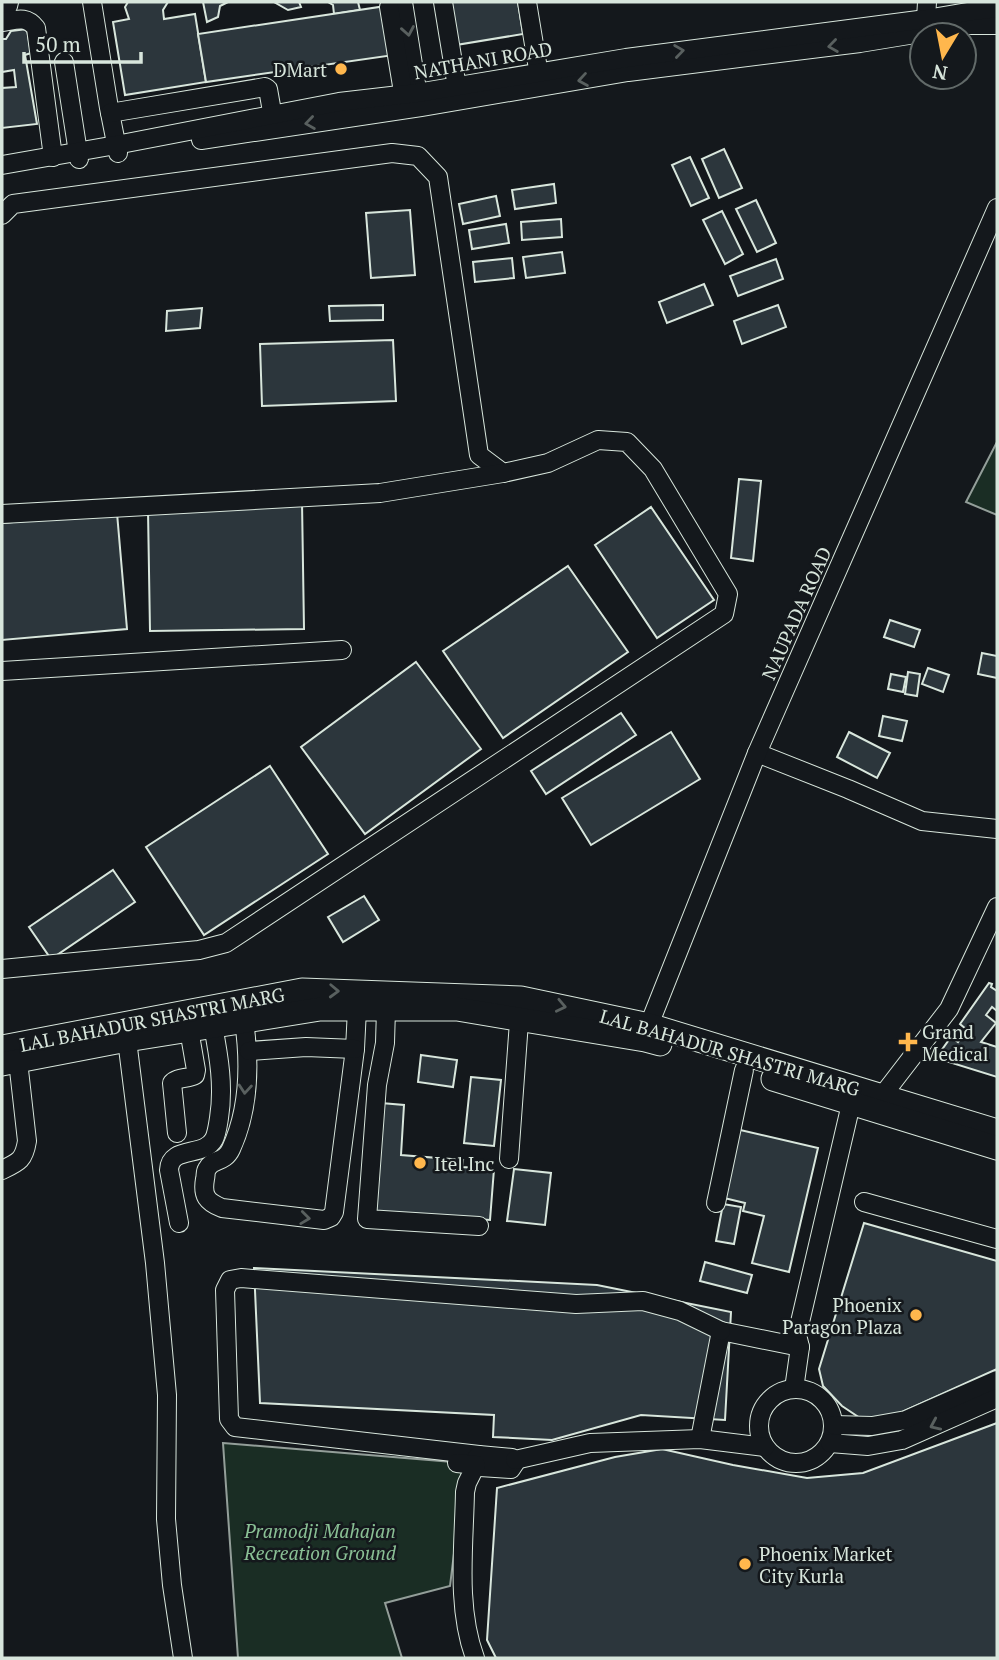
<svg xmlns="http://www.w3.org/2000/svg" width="999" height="1660" viewBox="0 0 999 1660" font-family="'PT Serif',serif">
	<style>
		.green { fill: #1a2d24; stroke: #939e99; stroke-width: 2 }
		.building { fill: #2c363c; stroke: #d8e6dc; stroke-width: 2 }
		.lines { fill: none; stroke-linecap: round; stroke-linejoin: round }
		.minor-casing { stroke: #d8e6dc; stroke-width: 20 }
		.major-casing { stroke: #d8e6dc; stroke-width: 25 }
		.minor { stroke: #14181c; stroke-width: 18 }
		.major { stroke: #14181c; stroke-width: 23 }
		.oneway { stroke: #59605f }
		.poi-dot { fill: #ffb74d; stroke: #14181c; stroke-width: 2.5 }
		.labels { text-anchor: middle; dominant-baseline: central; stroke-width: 5; stroke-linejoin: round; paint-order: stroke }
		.street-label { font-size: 19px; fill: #d8e6dc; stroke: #14181c }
		.poi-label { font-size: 19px; fill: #d8e6dc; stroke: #14181c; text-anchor: start }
		.park-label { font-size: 19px; font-style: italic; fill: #8ac095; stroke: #14181c }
	</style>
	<rect width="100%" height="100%" fill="#14181c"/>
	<g class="green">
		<polygon points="997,442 997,515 966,502"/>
		<polygon points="223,1443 465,1463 450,1586 385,1603 402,1658 238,1658"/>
	</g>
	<g class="building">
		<polygon points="128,2 168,2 163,10 164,19 195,14 206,82 125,95 113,22 129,19 125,7"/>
		<polygon points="203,2 228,2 220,6 218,17 207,22"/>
		<polygon points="274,2 299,2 301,7 288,10"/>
		<polygon points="328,2 358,2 360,10 334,14 333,5"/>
		<polygon points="449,2 518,2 523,34 456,45"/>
		<polygon points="386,6 394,55 206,82 198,34"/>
		<polygon points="27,29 31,53 25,55 37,124 2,128 2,88 16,87 14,70 2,72 2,39 6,39 11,31"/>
		<polygon points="724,149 742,188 719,198 702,159"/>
		<polygon points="690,157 709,198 691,206 672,165"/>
		<polygon points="554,184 556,203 515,209 512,190"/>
		<polygon points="496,196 500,216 463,224 459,204"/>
		<polygon points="756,200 776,243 757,252 736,209"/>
		<polygon points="410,210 415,275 371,278 366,213"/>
		<polygon points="722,211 743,254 725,264 703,220"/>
		<polygon points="561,219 562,237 522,240 521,222"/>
		<polygon points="506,224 509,243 472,249 469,230"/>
		<polygon points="562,252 565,273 526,278 523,257"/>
		<polygon points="512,258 514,278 475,282 473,262"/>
		<polygon points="776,259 783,279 738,296 730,276"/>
		<polygon points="704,284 713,305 667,323 659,302"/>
		<polygon points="383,305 383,320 330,321 329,306"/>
		<polygon points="778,305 786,327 742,344 734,321"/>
		<polygon points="202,308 200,328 166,331 167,311"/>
		<polygon points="393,340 396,401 262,406 260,344"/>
		<polygon points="739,479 761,481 753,561 731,558"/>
		<polygon points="302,502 304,629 150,631 148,511"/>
		<polygon points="651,507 714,600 657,638 595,545"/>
		<polygon points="117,513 127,629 2,640 2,523"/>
		<polygon points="568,566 628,652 503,738 443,651"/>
		<polygon points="890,620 920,630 914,647 884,637"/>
		<polygon points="982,653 997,656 997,678 978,674"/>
		<polygon points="416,662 481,749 365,834 301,747"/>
		<polygon points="928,668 949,675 943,692 922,684"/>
		<polygon points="908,672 920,674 917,696 905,694"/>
		<polygon points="891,674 906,677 903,692 888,689"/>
		<polygon points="621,713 636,735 546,794 531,771"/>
		<polygon points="883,716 907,721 902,741 879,736"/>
		<polygon points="671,732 700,779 591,845 562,798"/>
		<polygon points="849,732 890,753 877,778 837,757"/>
		<polygon points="270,766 328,854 204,935 146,847"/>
		<polygon points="113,870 135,902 51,959 29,927"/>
		<polygon points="364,896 379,920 343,942 328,917"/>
		<polygon points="989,983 992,984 991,987 997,991 997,1011 992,1007 986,1015 996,1023 981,1042 997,1047 997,1077 936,1058 951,1037 958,1042 967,1030 960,1024"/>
		<polygon points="421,1055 457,1060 453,1087 418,1082"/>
		<polygon points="471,1077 501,1080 494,1146 464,1143"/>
		<polygon points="381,1103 404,1105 401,1155 463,1160 462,1167 494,1169 490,1220 374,1212"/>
		<polygon points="736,1129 818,1148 789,1272 752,1263 764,1216 743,1211 745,1203 720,1197"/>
		<polygon points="514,1169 551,1173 545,1225 507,1221"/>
		<polygon points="723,1204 741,1207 734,1244 716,1241"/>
		<polygon points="864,1223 997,1261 997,1369 889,1418 863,1420 842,1406 823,1386 819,1369"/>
		<polygon points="705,1262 752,1275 747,1293 700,1281"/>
		<polygon points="254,1268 597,1285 731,1312 725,1420 641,1415 552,1440 493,1437 494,1415 260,1403"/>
		<polygon points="997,1423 997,1658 496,1658 487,1640 497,1488 615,1457 662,1449 733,1465 807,1478 863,1473"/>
	</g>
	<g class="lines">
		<g class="minor-casing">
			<g id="minor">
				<polyline points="92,2 109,108 118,153"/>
				<polyline points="403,2 419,102"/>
				<polyline points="443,2 457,87"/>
				<polyline points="527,2 540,81"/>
				<polyline points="389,7 405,104"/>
				<polyline points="2,9 8,6 9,2"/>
				<polyline points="926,19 927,2"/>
				<path d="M2,22C16,20 26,15 36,28L53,157"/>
				<polyline points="64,62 79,159"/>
				<polyline points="110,113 265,87 268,89 274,123"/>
				<polyline points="201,140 421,107 628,72 860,43 970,25 997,25"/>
				<polyline points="2,165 116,145 339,102 417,93 626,58 926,19 973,11 997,8"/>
				<polyline points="2,215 13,204 392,153 418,156 438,177 479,455 503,473 548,463 598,440 627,442 653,469 728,594 724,614 226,943 199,950 2,969"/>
				<polyline points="2,514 380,493 503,473"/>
				<polyline points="2,671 342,650"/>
				<polyline points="757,753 848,789 922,821 997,829"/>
				<polyline points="386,1009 385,1043 377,1085 367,1219 479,1226"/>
				<path d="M244,1021C250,1063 249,1110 231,1149C224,1164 212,1158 207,1169C205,1172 206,1176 205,1179C202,1196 207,1202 222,1208L324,1220L331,1217L334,1212L355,1049L357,1009"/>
				<polyline points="123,1027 127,1040 155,1263 167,1395 166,1519 172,1585 183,1658"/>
				<polyline points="646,1036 649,1025 757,753 997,208"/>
				<polyline points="249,1051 306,1047 355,1049"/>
				<polyline points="882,1096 949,1009 997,907"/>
				<path d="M177,1133L172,1083C177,1077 188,1079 195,1075L196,1070L187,1018"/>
				<polyline points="509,1159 520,1008"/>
				<path d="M2,1170C19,1162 24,1160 27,1141L18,1061"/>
				<polyline points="864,1202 997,1239"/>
				<polyline points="716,1203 744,1070"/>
				<path d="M179,1223L169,1170C170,1145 204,1158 214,1139C217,1133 218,1124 219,1118C224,1087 219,1057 213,1026"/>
				<circle cx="796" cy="1426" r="37"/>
				<polyline points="794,1389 800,1347 797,1335 851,1104"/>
				<polyline points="834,1425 872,1426 906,1420 997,1380"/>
				<polyline points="700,1439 721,1331 800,1347"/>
				<polyline points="830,1443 868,1446 902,1440 997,1398"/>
				<polyline points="479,1455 235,1427 229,1419 225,1290 230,1280 241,1278 576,1304 643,1301 680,1311 721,1331"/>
				<polygon points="479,1455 512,1458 515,1460 515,1463 511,1469 480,1467 476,1465 476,1458"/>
				<polyline points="515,1460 590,1443 700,1439 765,1447"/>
				<path d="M457,1463L476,1465L467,1483L465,1492C464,1546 456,1607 475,1658"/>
			</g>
		</g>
		<g class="major-casing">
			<g id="major">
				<polyline points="2,1047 302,990 521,998 649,1025 997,1131"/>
				<polyline points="2,1064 127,1040 320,1009 457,1009 645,1040 660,1044"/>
				<polyline points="773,1079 997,1148"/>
			</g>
		</g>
		<use href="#minor" class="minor"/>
		<use href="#major" class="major"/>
	</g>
	<defs><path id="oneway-chevron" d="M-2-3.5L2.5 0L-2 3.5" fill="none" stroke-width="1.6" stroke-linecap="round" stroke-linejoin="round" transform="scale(1.75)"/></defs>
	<g class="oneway">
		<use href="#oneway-chevron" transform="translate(408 31) rotate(80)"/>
		<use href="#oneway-chevron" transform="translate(833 46) rotate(172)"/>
		<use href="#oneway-chevron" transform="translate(679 51) rotate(-8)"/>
		<use href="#oneway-chevron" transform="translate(583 80) rotate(171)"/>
		<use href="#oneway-chevron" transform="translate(310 123) rotate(172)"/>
		<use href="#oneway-chevron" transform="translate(334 991) rotate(2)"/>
		<use href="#oneway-chevron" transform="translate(561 1006) rotate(12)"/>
		<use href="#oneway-chevron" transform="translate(245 1089) rotate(95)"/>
		<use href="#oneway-chevron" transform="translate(305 1218) rotate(7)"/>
		<use href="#oneway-chevron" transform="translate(935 1425) rotate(156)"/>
	</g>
	<g class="poi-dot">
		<circle cx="341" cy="69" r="7"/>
		<path d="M904.5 1031.5h7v7h7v7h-7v7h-7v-7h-7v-7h7z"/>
		<circle cx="420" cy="1163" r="7"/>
		<circle cx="916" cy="1315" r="7"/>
		<circle cx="745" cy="1564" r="7"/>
	</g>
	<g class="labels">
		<g class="street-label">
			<text transform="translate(483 60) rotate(-10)">NATHANI ROAD</text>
			<text transform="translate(796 613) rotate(-66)">NAUPADA ROAD</text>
			<text transform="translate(152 1019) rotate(-11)">LAL BAHADUR SHASTRI MARG</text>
			<text transform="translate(730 1052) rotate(16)">LAL BAHADUR SHASTRI MARG</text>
		</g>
		<g class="poi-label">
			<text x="327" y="69" text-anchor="end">DMart</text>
			<text x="922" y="1031">Grand<tspan x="922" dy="22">Medical</tspan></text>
			<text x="434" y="1163">Itel Inc</text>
			<text x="902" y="1304" text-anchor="end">Phoenix<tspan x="902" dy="22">Paragon Plaza</tspan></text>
			<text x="759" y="1553">Phoenix Market<tspan x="759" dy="22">City Kurla</tspan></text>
		</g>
		<g class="park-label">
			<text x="320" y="1530">Pramodji Mahajan<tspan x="320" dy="22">Recreation Ground</tspan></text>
		</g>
	</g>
	<rect width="999" height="1660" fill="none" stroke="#d8e6dc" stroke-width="7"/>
	<g transform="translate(943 56) rotate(190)"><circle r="33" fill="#14181c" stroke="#626a69" stroke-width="2"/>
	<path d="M0-5L12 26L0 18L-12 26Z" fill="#ffb74d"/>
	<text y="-10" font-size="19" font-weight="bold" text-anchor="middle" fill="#d8e6dc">N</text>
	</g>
	<path d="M24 52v10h117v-10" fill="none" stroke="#d8e6dc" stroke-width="3.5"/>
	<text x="35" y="52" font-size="21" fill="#d8e6dc" stroke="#14181c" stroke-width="5" paint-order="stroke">50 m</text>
</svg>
